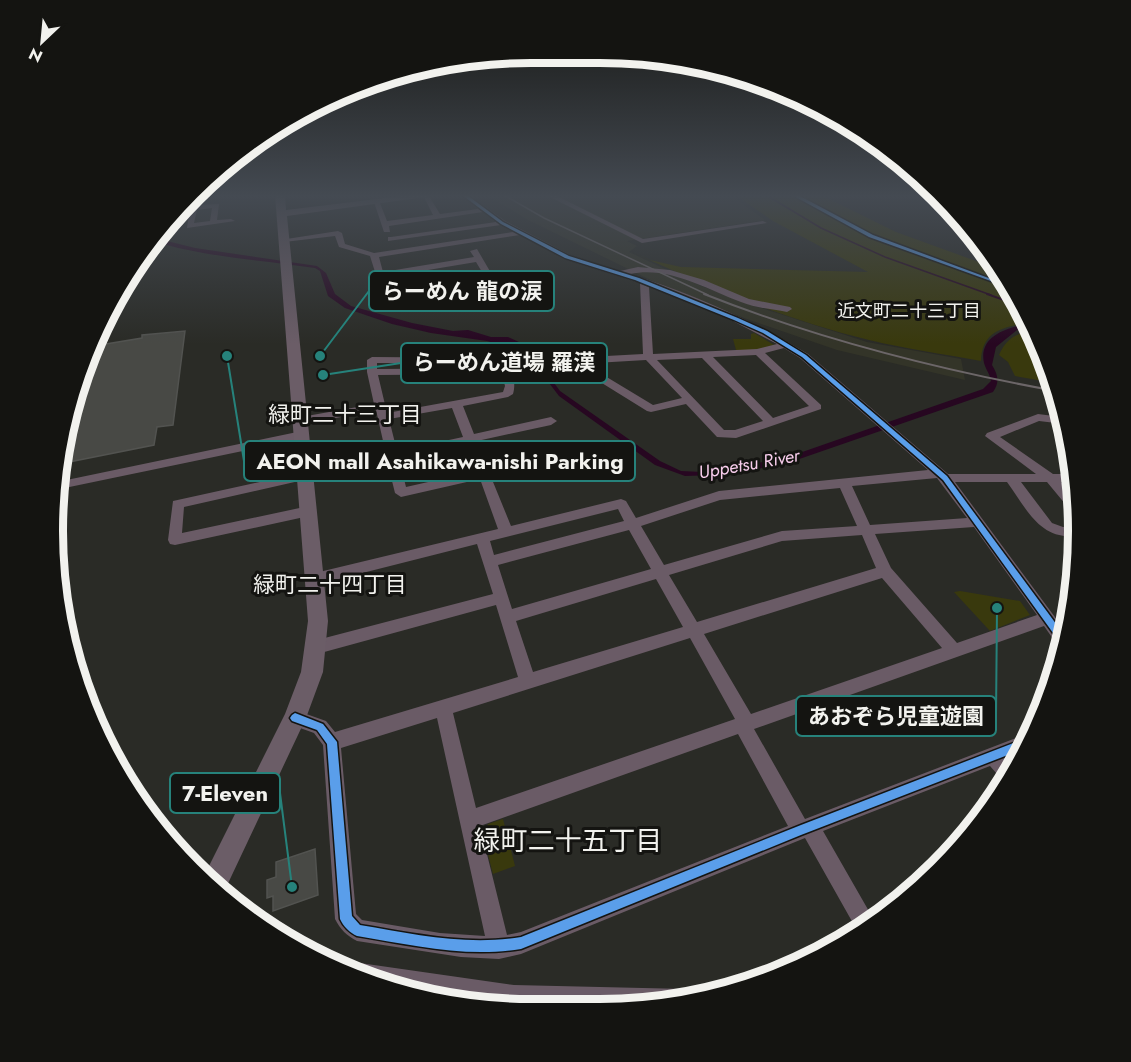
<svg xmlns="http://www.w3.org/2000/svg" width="1131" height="1062" viewBox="0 0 1131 1062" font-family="Jost,'Noto Sans JP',sans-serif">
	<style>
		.built { fill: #333428 }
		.green { fill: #39390d }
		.water { fill: #270721 }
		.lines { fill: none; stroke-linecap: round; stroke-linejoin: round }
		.stream-far1 { stroke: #270721; stroke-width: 1.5 }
		.stream { stroke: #270721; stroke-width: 2 }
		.building { fill: #484945; stroke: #525350; stroke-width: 1.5 }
		.street { fill: #6a5b66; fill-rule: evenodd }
		.secondary { fill: #6b5d67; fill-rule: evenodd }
		.rail-far1 { stroke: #6c6668; stroke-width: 1.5 }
		.rail { stroke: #6c6668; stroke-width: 2 }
		.cycleway-casing { stroke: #141411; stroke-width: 3 }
		.cycleway { fill: #5a9eea; fill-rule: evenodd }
		.labels { text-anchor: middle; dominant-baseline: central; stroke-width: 6; stroke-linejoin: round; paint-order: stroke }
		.far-neighbourhood-label { font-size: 18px; fill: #f2f2ee; stroke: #141411 }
		.far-water-label { font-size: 18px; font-style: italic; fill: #f8cdec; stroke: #141411 }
		.neighbourhood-label { font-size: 22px; fill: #f2f2ee; stroke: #141411 }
		.near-neighbourhood-label { font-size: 27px; fill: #f2f2ee; stroke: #141411 }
		.rim { fill: none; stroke: #f2f2ee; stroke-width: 8 }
		.leader { fill: none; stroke: #26827b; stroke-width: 2 }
		.callout-dot { fill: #26827b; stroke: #141411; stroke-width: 2 }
		.callout { fill: #141411; stroke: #26827b; stroke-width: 2 }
		.callout-label { font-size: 22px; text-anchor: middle; font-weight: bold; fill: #f2f2ee }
	</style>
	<rect width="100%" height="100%" fill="#2a2b26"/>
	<polygon class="built" points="487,195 730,195 765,220 627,241 637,246 629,252 699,285 755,306 867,342 961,359 965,380 837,350 744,318 663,286 528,220"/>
	<g class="green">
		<path d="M735,195H821L896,232L998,269L1014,291L1029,323C1003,327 982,331 981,361C944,354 906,349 869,340C786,320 707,287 630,251L650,260L681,267L868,272L773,221Z"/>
		<path d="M1028,331L1033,333L1054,383L1015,376L1008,362L999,355C1006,340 1012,336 1028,331Z"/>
		<polygon points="754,333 774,345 757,350 736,350 733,339 751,339 751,334"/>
		<polygon points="960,591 1020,601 1030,615 990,631 954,592"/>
		<polygon points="503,819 515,866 493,874 483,835 488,824"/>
	</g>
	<path class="water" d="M155,238L195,248L317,266L326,273L335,294L351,306L412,323L453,331L468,330L491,337H508L519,342L534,356L560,391L660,461L681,471L702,472L728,469L788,457L983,389L991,381C990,374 986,370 984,363C978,336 1008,327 1029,324L1032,331L1017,330L996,347L992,365C998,375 1000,382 993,392L782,465L717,475L685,476L655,465L559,396L530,358L511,348L487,341L431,333L392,324L345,308L328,296L320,271L315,268C261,260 204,257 153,241Z"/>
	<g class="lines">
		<polyline class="stream-far1" points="766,195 821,228 885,257 991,295"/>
		<polyline class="stream" points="987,294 1021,306"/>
	</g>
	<g class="building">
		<polygon points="185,331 173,425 157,427 154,445 59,464 69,407 94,346 142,338 142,335"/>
		<polygon points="315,849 318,895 273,911 273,896 267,898 267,880 276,877 276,862"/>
	</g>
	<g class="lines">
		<g class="street">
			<path d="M193,195H207L194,199V202L197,205L219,204L217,220L231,219L235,221L187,228L190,206L186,204ZM212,208L210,221L194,223L197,210Z"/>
			<path d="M425,195L429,196L440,214L478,209L461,195H469L505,221L570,255L620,271L638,267L670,270L704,280L749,299L790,307L792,309L787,312C772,309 756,308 741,302C705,289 670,266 630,274C691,293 754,321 808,354L948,474H1036L985,436L987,433L1038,414L1062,417L1064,424L1039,421L1000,437L1053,474H1075V482H1061L1075,499L1076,513L1071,511L1047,482H1021L1052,523L1063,527L1076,526L1077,536C1039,540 1027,509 1007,482H955L1066,632L1063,648L1058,646L1044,626L754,729L805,819L1029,733L1032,735L1023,753L1008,759L1014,767L1004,782L990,766L823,831L874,920L858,932L805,838L521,954L499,959L461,957L357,941C347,936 340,929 335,919L323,745L314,733L289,724L286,718L289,712L295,710L326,721L335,732L518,677L496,605L317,654L311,652L309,647L311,642L317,640L493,594L477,544L315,585L310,583L308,579L310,575L315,573L498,529L480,479L401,497L395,493L387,461L184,507L182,533L309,506L316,511L309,516L175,545L170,544L168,540L173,501L386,454L376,410L301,425L295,421L301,417L374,404L367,372V360L372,357L502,358C511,369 517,379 513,394L508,397L463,406L474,434L551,417L557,421L551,425L477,441L488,469L588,446L592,447L594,450L592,453L491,477L511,526L621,499L626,501L636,518L719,491L928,470L800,358L784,348L765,353L821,405V409L736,438L717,437L686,404L651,412L647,411L597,380L583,360L588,357L643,354L640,283L564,259L520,235L379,257L383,272L474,257L470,251L477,249L505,297L501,300L497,297L476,262L380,278L376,275L370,256L339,247L335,236L284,242L280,240L338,231L342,233L345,244L374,253L513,232L501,225L388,241V237H391L496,222L483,212L389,226L390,232H384L374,202L380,203L387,221L433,215L424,197ZM649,287L733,321L777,344L757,349L653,354ZM756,355L809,406L773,418L713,357ZM702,358L763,421L735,430H724L657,360ZM646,360L682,398L653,405L605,376L595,363ZM377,363H495L499,368L377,369ZM502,374L505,386L503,392L387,413L378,375ZM452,408L463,437L397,451L389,419ZM466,444L477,471L406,487L399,459ZM937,478L967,518L870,525L852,486ZM840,488L857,526L782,531L664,565L641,526L720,500ZM618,509L624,521L494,555L490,541ZM974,527L1037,615L957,643L891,568L875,534ZM629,530L651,569L512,609L498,565ZM862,535L876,568L697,622L669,575L782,541ZM882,578L942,648L751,714L704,634ZM656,579L683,627L533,672L516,621ZM690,638L735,719L476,808L453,713ZM437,718L485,936L440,933L362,920L356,914L341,748ZM738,734L788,826L521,932L507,935L480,826Z"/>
			<polygon points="546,195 555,195 643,239 763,221 767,223 642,243"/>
			<polygon points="302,431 308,435 306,438 55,490 57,482"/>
			<polygon points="346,961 514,985 686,989 694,992 696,998 663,1005 471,1001 413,993 348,973 337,967 338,964"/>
		</g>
		<polygon class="secondary" points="275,195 285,195 286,210 410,195 440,195 287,216 328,621 323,672 306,718 223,894 203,878 285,714 301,672 308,621"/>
		<polyline class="rail-far1" points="504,195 544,218 708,295"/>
		<path class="rail" d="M704,294C818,339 935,369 1056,391"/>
		<g class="cycleway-casing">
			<g id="cycleway">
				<polygon points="462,195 467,195 503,222 569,256 639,278 738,318 767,331 806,355 947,476 1065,636 1064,645 1061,644 943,480 802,357 763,333 734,320 635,280 565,258 501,224"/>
				<polygon points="792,195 798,195 873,235 1010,286 1013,289 869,237"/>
				<path d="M295,713L323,724L337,742L352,916L360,925C414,934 466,946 521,937L801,825L1029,737L1031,738L1026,748L801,835L521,949C465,958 412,945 357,936C350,933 343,926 340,919L327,744L317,730L292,721L290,718L292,715Z"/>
			</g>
		</g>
		<use href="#cycleway" class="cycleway"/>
	</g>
	<linearGradient id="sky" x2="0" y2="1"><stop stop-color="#171815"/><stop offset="0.57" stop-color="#444a52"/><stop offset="1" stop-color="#444a52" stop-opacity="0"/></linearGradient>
	<rect width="1131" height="344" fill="url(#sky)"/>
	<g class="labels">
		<g class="far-neighbourhood-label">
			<text x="909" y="311">近文町二十三丁目</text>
		</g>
		<g class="far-water-label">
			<text transform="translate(749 464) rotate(-10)">Uppetsu River</text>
		</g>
		<g class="neighbourhood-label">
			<text x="345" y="414">緑町二十三丁目</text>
			<text x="330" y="584">緑町二十四丁目</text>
		</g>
		<g class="near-neighbourhood-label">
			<text x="568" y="840">緑町二十五丁目</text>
		</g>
	</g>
	<path d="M0 0H1131V1062H0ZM531 63H600A468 468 0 0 1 1068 531V531A468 468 0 0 1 600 999H531A468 468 0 0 1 63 531V531A468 468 0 0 1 531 63Z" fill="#141411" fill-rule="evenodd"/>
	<path class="rim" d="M531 63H600A468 468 0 0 1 1068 531V531A468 468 0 0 1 600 999H531A468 468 0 0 1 63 531V531A468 468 0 0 1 531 63Z"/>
	<path class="leader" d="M320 356L369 291M323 375L401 363M227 356L244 461M997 608L996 716M292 887L280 793"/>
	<g class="callout-dot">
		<circle cx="320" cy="356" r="6"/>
		<circle cx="323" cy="375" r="6"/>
		<circle cx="227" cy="356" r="6"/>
		<circle cx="997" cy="608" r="6"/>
		<circle cx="292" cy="887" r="6"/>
	</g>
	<g class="callout">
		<rect x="369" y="271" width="185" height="40" rx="6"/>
		<rect x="401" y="343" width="206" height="40" rx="6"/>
		<rect x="244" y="441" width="391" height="40" rx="6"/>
		<rect x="796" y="696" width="200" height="40" rx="6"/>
		<rect x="170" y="773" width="110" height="40" rx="6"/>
	</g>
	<g class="callout-label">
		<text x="462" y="299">らーめん 龍の涙</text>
		<text x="504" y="370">らーめん道場 羅漢</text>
		<text x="440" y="469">AEON mall Asahikawa-nishi Parking</text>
		<text x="896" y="724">あおぞら児童遊園</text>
		<text x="225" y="801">7-Eleven</text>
	</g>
	<g transform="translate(42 42) rotate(206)" stroke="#141411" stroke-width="4.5" paint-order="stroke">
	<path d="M0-4.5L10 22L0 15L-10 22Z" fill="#f2f2ee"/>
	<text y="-9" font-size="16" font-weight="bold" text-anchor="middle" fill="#f2f2ee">N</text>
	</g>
</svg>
